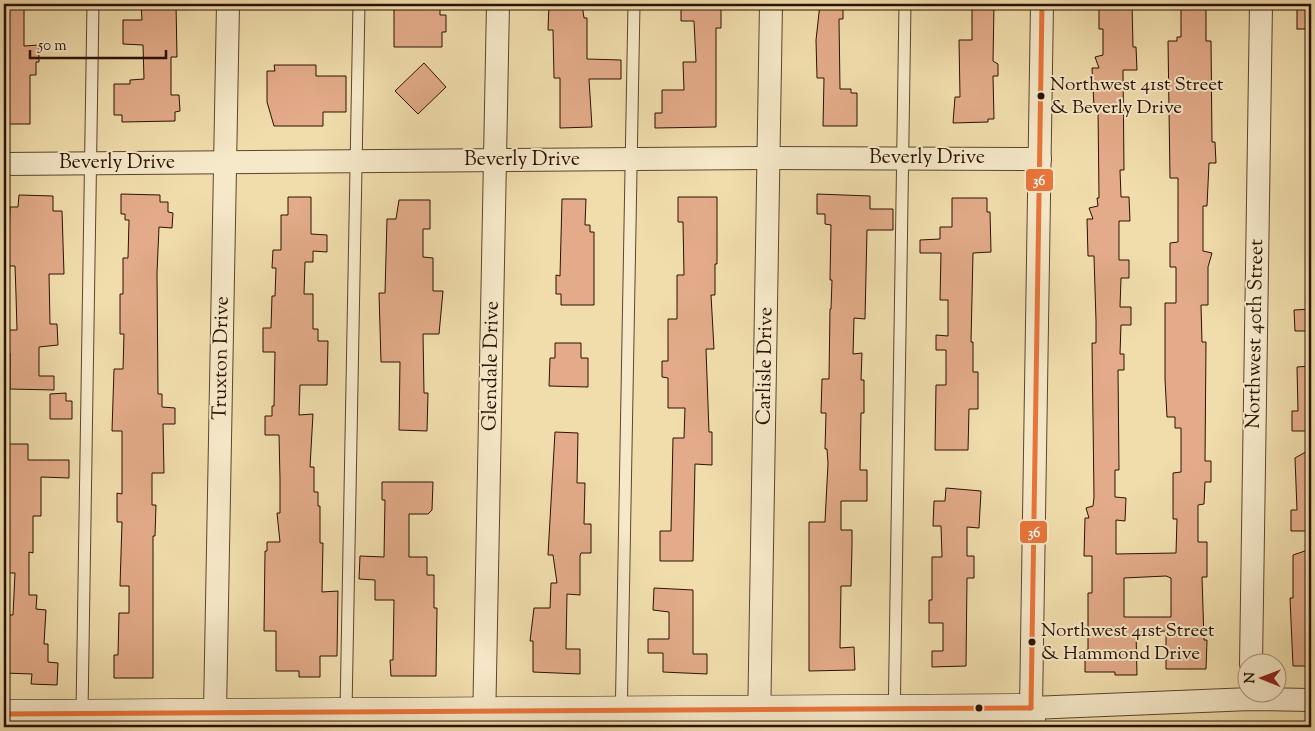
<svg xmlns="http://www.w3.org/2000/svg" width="1315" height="731" viewBox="0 0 1315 731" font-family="'Sorts Mill Goudy',serif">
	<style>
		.building { fill: #e3ab89; stroke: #2b1202; fill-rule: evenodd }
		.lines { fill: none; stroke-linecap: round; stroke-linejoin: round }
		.lane-casing { stroke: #5c452c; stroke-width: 13 }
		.street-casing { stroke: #5c452c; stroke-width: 24 }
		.secondary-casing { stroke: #2b1202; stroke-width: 29 }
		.lane { stroke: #f6e9c9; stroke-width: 11 }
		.street { stroke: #f6e9c9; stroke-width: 22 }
		.secondary { stroke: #f6e9c9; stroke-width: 28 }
		.bus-1-casing { stroke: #f6e9c9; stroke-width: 9 }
		.bus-1 { stroke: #ea753a; stroke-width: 5 }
		.bus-dot { fill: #2b1202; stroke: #f6e9c9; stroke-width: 2 }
		.labels { text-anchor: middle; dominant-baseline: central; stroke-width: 4; stroke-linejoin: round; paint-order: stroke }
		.bus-label { font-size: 19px; fill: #2b1202; stroke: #f6e9c9; text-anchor: start }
		.street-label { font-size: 20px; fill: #2b1202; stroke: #f6e9c9 }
		.line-badge { stroke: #f6e9c9; stroke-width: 2 }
		.badge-label { font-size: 14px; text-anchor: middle; font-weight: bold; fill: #fff }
	</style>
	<rect width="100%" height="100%" fill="#f1ddac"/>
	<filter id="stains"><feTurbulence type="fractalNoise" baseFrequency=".004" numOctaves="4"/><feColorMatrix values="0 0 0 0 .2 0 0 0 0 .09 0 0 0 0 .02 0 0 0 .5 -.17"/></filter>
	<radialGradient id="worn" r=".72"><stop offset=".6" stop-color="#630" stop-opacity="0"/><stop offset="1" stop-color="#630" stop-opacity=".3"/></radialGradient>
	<g class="building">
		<polygon points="4,4 24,4 24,46 39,45 39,62 36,62 36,75 30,75 30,124 8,124 8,83 4,83"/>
		<polygon points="141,4 176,4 177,57 171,57 171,95 179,95 180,111 175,112 175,121 122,122 122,115 114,115 114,84 130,84 130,80 144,79 143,45 123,44 123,20 142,20"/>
		<polygon points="394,4 440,4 440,15 446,15 446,32 442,32 442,47 394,47"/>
		<polygon points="549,4 582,4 584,18 587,18 587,59 621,60 621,79 589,79 592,127 560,128 560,78 554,78 553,30 548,30"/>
		<polygon points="721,4 721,28 716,28 716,127 655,128 655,113 662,113 662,90 684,90 683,62 696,62 694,21 681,21 681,5"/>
		<polygon points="820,4 843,4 843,19 839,19 840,89 851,89 851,93 857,93 857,126 823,126 824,78 817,78 816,40"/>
		<polygon points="972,4 994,4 993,61 998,64 998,76 993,76 994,119 988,119 988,122 953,123 955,97 960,97 959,40 972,40"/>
		<path d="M1099,4L1132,5L1133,47H1136L1137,70H1123L1124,170H1120L1121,197H1129L1130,221H1119V260H1129V278H1121L1120,307H1131V325H1121L1120,354H1124V370H1118L1119,470H1115V497L1126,498L1125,521L1116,520V554L1176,553L1177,519H1173V473L1181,472V428H1175V417H1167L1165,379V303H1176V267H1170V243L1178,242V178H1170L1168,41H1177V37H1181V4H1206V41H1211L1212,142H1215L1216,163H1209L1207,206H1203V251L1212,253L1208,267V305H1201L1202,342H1206L1205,461H1211V482H1205L1204,504L1198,505V542H1207V577H1202L1204,640H1207L1206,669H1166V631L1136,632L1137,675H1115V672H1085V651L1088,649V593H1092V556H1084L1085,518H1089L1086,508L1093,506L1094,497L1092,343H1096V321L1094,256H1088L1087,219H1093L1089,208L1098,206L1097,198H1099L1098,107H1094L1092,68H1099L1095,57L1103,55V29H1099ZM1166,576L1171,578V617H1124V578Z"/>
		<rect x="1297" y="4" width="14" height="25"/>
		<polygon points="424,63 446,87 418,114 395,91"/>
		<polygon points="274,65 316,65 316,76 346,76 346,112 323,112 323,126 274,126 267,102 267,71 275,71"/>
		<polygon points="121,194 160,195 160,202 168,202 168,212 173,213 172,228 159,227 157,273 158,394 162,394 162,407 175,408 175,424 163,424 164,473 152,473 152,505 156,505 155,536 153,536 153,678 114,678 114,655 118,655 119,613 129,613 129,586 120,586 122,522 117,522 117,493 122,494 122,431 112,431 114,369 123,369 124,334 120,334 120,294 123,294 123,258 128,258 129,220 125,220 125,214 121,214"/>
		<polygon points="817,194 870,196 870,209 893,209 893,230 867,230 865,319 854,318 853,354 862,353 861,380 864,380 864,413 861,413 860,470 867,470 867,501 841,501 841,530 852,530 852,546 851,586 841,586 840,648 854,647 855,670 809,671 809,522 825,522 828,463 827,449 825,449 826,413 821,413 822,379 829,379 830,309 831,309 832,280 830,280 831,225 825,224 825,214 817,214"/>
		<polygon points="19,195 53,196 53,211 62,211 64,274 49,274 50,324 57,324 58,345 39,347 39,376 54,376 54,390 10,389 10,353 6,353 6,330 17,330 16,295 15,266 6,266 6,244 9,244 10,207 18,207"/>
		<polygon points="288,197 311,197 311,234 327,235 327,252 313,251 313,262 305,262 304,294 313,294 313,329 318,329 318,341 328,341 327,385 300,385 299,415 313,414 310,467 314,467 314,492 318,492 318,506 320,506 320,543 323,543 322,592 338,591 337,656 320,656 320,677 299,677 299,671 276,671 276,631 264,631 265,551 267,551 267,542 280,542 277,513 280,513 280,479 279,435 265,435 265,416 272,416 272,406 274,406 275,352 263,352 263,328 271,328 272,296 275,296 276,268 272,268 273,250 281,250 281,215 288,215"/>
		<polygon points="678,197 717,197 717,264 715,264 715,295 711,295 714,349 706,349 709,432 712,432 712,465 695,464 693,561 660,561 660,531 671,531 673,438 684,438 685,408 668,408 668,378 662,377 662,361 668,361 668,319 677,319 677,275 684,275 683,222 678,222"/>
		<polygon points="952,198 987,198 987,212 990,212 991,252 973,253 971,342 973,342 973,372 978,372 978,409 969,409 968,450 935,450 936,385 946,385 946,350 936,350 936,335 948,336 948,300 940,300 941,253 920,253 920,240 940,239 940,227 952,227"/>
		<polygon points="562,199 586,199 585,225 590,225 590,232 594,232 594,305 561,305 561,294 556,294 556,275 560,276"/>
		<polygon points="399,200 430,200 430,229 423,229 423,257 433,258 433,291 443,291 439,334 423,334 424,393 428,393 427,431 399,430 400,362 381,362 379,293 385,293 387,219 396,219"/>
		<polygon points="1311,309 1311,331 1295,331 1294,310"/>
		<polygon points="555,343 581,343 581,358 588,358 588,387 549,386 550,358 555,358"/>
		<polygon points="1311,366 1311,431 1292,431 1292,411 1298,411 1297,367"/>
		<polygon points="66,393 66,401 72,401 72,419 50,419 50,394"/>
		<polygon points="555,432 578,433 577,483 585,483 584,524 591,524 591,553 581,553 580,556 580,595 567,594 566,649 580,649 580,674 533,672 533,641 530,641 534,608 550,608 551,583 557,583 553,555 548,555"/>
		<polygon points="4,444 28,444 28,460 69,460 69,478 41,477 41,516 33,516 33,553 29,552 29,595 37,595 36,609 46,610 44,644 48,644 48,662 58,663 57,685 31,684 32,674 4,673 5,615 13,615 15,573 8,573 8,565 4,565"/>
		<polygon points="1311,449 1311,531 1291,531 1291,510 1297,510 1295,458"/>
		<polygon points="382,482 433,482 432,510 428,514 409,514 409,557 427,557 427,575 434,575 434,608 437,608 436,676 391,676 390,660 393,660 394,600 375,600 375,580 359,579 360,556 384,557 385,500 382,500"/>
		<polygon points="946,488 981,491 979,528 967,527 967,556 974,556 974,578 967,578 966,666 932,667 932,651 943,651 943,623 929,623 929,600 932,600 932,557 942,557 941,526 933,526 934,501 945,501"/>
		<polygon points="1311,549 1311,666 1293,666 1290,598 1293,598 1293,555"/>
		<polygon points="654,588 693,590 693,654 707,654 707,674 663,672 663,653 648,653 648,639 669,639 669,612 653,610"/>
	</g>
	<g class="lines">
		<g class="lane-casing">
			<g id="lane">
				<polyline points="346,711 359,4"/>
				<polyline points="82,713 93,4"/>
				<polyline points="621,727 634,4"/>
				<polyline points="894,727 905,4"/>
			</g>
		</g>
		<g class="street-casing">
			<g id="street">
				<polyline points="1042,4 1031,708 1251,699 1311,700"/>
				<polyline points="4,164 770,158 1040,159"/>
				<polyline points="1251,664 1261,4"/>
				<polyline points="215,712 228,4"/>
				<polyline points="484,727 498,4"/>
				<polyline points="759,727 771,4"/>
			</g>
		</g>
		<g class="secondary-casing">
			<polyline id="secondary" points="4,714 1031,708 1031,727"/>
		</g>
		<use href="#lane" class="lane"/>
		<use href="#street" class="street"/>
		<use href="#secondary" class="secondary"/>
		<g class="bus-1-casing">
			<g id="bus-1">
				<polyline points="1031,708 1042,4"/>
				<polyline points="4,714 1031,708"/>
			</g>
		</g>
		<use href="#bus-1" class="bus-1"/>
	</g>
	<g class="bus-dot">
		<circle cx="1041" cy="96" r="4.5"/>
		<circle cx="1032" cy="642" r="4.5"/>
		<circle cx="979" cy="708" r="4.5"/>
	</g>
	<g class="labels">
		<g class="bus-label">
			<text x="1050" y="85">Northwest 41st Street<tspan x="1050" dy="23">&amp; Beverly Drive</tspan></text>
			<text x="1041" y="631">Northwest 41st Street<tspan x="1041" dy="23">&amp; Hammond Drive</tspan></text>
		</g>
		<g class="street-label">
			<text x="927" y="158">Beverly Drive</text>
			<text x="522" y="160">Beverly Drive</text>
			<text x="117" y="163">Beverly Drive</text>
			<text transform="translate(1256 334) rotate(-89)">Northwest 40th Street</text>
			<text transform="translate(222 358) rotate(-89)">Truxton Drive</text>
			<text transform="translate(492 366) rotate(-89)">Glendale Drive</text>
			<text transform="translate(766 366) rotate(-89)">Carlisle Drive</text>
		</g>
	</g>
	<g class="line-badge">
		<rect x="1025" y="168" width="29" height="24" rx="5" fill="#ea753a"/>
		<rect x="1019" y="520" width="29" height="24" rx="5" fill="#ea753a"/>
	</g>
	<g class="badge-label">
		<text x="1039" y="185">36</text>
		<text x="1034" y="537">36</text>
	</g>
	<rect width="1315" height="731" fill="none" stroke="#f1ddac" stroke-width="20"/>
	<rect x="5" y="5" width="1305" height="721" fill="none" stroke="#2b1202" stroke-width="2.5"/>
	<rect x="10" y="10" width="1295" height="711" fill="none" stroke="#2b1202"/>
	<g transform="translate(1262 678) rotate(271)"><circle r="24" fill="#f6e9c9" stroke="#a59379"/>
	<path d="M0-4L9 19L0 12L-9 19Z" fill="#8f2418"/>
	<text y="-8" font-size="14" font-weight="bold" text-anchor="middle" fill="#2b1202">N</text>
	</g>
	<path d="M30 50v8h136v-8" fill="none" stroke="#2b1202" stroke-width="2.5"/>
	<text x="38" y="50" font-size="15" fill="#2b1202" stroke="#f6e9c9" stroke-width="4" paint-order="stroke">50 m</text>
	<rect width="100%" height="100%" filter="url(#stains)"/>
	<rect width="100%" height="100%" fill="url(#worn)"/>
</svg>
